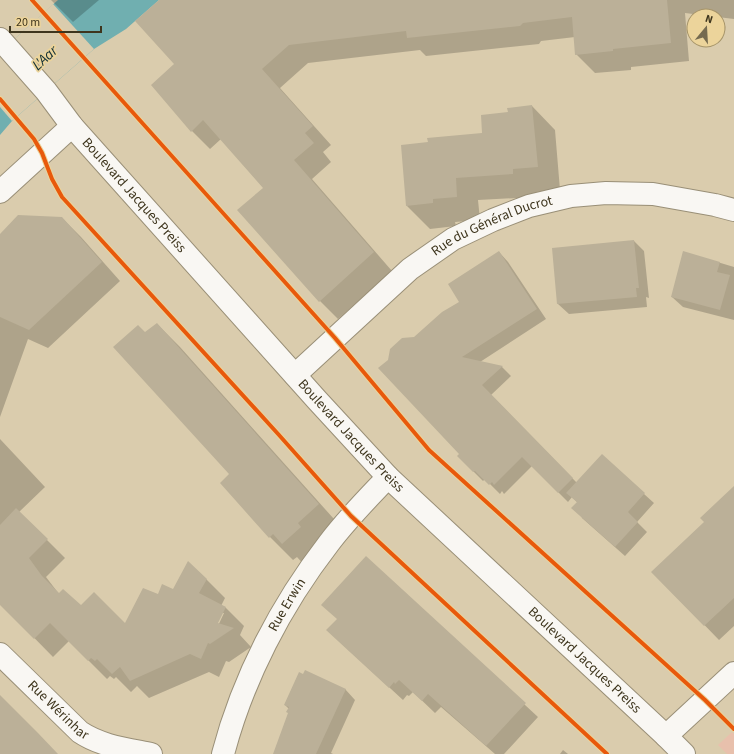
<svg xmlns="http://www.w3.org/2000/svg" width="734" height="754" viewBox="0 0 734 754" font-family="'Source Sans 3',sans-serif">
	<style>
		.green { fill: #e8c0ac }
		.water { fill: #70afb0 }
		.pier { fill: #daccad }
		.shadow { fill: #0003; fill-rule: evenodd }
		.building { fill: #bbb098 }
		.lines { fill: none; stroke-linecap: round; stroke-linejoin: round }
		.minor-casing { stroke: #998f77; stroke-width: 24 }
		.secondary-casing { stroke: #998f77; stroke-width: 24 }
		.minor { stroke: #f9f7f3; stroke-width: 22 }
		.secondary { stroke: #f9f7f3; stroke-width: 22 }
		.cycleway-casing { stroke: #ecd49b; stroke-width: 6 }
		.cycleway { stroke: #e8590c; stroke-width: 4 }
		.labels { text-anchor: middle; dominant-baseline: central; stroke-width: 3.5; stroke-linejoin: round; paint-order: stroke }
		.street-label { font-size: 14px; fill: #3e351d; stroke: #ecd49b }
		.water-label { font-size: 15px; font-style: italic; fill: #133136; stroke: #ecd49b }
	</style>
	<rect width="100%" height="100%" fill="#daccad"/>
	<polygon class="green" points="732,732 734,734 734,754 727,754 718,745"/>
	<polygon class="water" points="58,0 159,0 126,29 94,49 12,121 0,135 0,52"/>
	<polygon class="pier" points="53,4 94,49 12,121 0,107 0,52"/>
	<g class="shadow">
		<polygon points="51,0 99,0 73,22"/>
		<polygon points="161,0 734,0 734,19 685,13 689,61 631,67 631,70 595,73 576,54 575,37 541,41 539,44 426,56 420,50 308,63 280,88 331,145 323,152 331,162 312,179 392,271 338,319 320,301 264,188 221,139 210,149 192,131"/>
		<polygon points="532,106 555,130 560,190 536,192 536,197 478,200 480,220 455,222 456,226 430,229 407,206 429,143 483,134 509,113"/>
		<polygon points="62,218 81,237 120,281 48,348 28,339 0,417 0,236"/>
		<polygon points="634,241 644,251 649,298 646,297 647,307 569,314 558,304 553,249"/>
		<polygon points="499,252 508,262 546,319 480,362 502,367 511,376 491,395 577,483 644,494 654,503 637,522 647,532 625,556 582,518 578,503 572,497 568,502 532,466 504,494 502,491 500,494 485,479 483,481 458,456 460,454 414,338 460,302"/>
		<polygon points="704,258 734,267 734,320 683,307 672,297"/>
		<polygon points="157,324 180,347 342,528 306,567 297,557 293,560 270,537 230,475 146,333"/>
		<path d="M0,439L45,487L19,512L65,558L46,577L59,594L81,607L126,625L158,595L206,579L225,598L221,606L226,608L244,626L240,635L251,647L229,662L226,661L219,677L209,672L149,698L137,686L131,692L116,677L114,679L110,676L107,679L69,641L53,657L0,603ZM222,613H224L217,628L215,627Z"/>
		<polygon points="734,487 734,626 719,640 653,572 705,522"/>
		<polygon points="366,558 538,717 504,754 495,754 441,707 435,713 413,692 409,696 407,695 403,700 341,643 337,619"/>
		<polygon points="345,689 355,700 331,753 333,754 274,754 289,713 289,709 285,705"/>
		<polygon points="563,750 568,754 560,754"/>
	</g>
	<g class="building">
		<polygon points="159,0 667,0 671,43 613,49 613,51 575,55 572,17 523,23 520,26 407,38 406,31 289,45 262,69 313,126 305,133 314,143 294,160 374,252 319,302 237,210 263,188 203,120 191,132 151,85 174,64 135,21"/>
		<polygon points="532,105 538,167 513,169 513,174 456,178 457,197 433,199 433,203 406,206 401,145 428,142 427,138 482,133 481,115 508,112 507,108"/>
		<polygon points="18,215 62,217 102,262 29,330 0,317 0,234"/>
		<polygon points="634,240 639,288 636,288 637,297 557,304 552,248"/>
		<polygon points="499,251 537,309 462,357 503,366 482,385 573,478 558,493 522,457 494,485 492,482 489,485 475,471 473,472 457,456 459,454 378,368 388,360 390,349 402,338 414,337 442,312 459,302 448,284"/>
		<polygon points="683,251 720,262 717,272 730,275 720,310 671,297"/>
		<polygon points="157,323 319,504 298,523 301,527 282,544 273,534 269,538 220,483 229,474 113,347 138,325 145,332"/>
		<polygon points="602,454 645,493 628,512 638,522 615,547 571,508 577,502 566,493"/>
		<polygon points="734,486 734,598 704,626 651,572 704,522 700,518"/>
		<polygon points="16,508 48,539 29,558 42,576 59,593 63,589 81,605 94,592 125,623 143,588 158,594 162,584 173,589 188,561 207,579 199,593 226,607 218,623 234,628 210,644 208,643 201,659 190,654 130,681 120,667 112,674 97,659 95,661 91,658 88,661 50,623 34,639 0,605 0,525"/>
		<polygon points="366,556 526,703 486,746 428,694 422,701 399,680 395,684 394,682 389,688 326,630 337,619 321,605"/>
		<polygon points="305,670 346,689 316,754 273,754 288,713 286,712 289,707 284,705 299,672 303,674"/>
		<polygon points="0,695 37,732 58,754 0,754"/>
	</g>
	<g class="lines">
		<g class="minor-casing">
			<g id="minor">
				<polyline points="0,192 72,126"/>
				<path id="s1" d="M295,375L410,269L453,239L493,220L529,206L571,196L606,193L653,194L715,205L734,210"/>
				<path id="s2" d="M0,654L80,732C101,746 126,749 151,754"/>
				<polyline points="666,736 734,673"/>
				<path id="s3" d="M223,754C243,678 281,605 329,543C347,519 368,498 388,477"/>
			</g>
		</g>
		<g class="secondary-casing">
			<g id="secondary">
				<path id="s4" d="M0,39L46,91L72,126L317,400L388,477L666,736L684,754"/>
			</g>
		</g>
		<use href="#minor" class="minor"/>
		<use href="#secondary" class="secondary"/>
		<g class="cycleway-casing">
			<g id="cycleway">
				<polyline points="32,0 335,338 429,450 705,700 734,729"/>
				<polyline points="0,99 34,139 42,153 52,179 62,197 279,435 351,516 607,754"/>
			</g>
		</g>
		<use href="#cycleway" class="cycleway"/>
	</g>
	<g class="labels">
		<g class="street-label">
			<text stroke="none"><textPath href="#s4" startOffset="206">Boulevard Jacques Preiss</textPath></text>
			<text stroke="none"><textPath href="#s1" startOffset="250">Rue du Général Ducrot</textPath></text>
			<text stroke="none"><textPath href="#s4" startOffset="530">Boulevard Jacques Preiss</textPath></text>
			<text stroke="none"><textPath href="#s3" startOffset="163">Rue Erwin</textPath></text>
			<text stroke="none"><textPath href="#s4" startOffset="854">Boulevard Jacques Preiss</textPath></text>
			<text stroke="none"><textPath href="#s2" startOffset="81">Rue Wérinhar</textPath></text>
		</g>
		<g class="water-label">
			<text transform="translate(45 58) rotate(-43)">L'Aar</text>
		</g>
	</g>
	<g transform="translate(706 28) rotate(18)"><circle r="19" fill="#ecd49b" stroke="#a69469"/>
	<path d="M0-3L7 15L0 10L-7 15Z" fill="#756a4f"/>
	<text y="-6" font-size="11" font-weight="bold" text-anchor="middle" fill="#3e351d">N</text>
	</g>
	<path d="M10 26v6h91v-6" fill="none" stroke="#3e351d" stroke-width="2"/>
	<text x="16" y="26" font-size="12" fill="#3e351d" stroke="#ecd49b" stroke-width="3" paint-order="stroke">20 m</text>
</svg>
